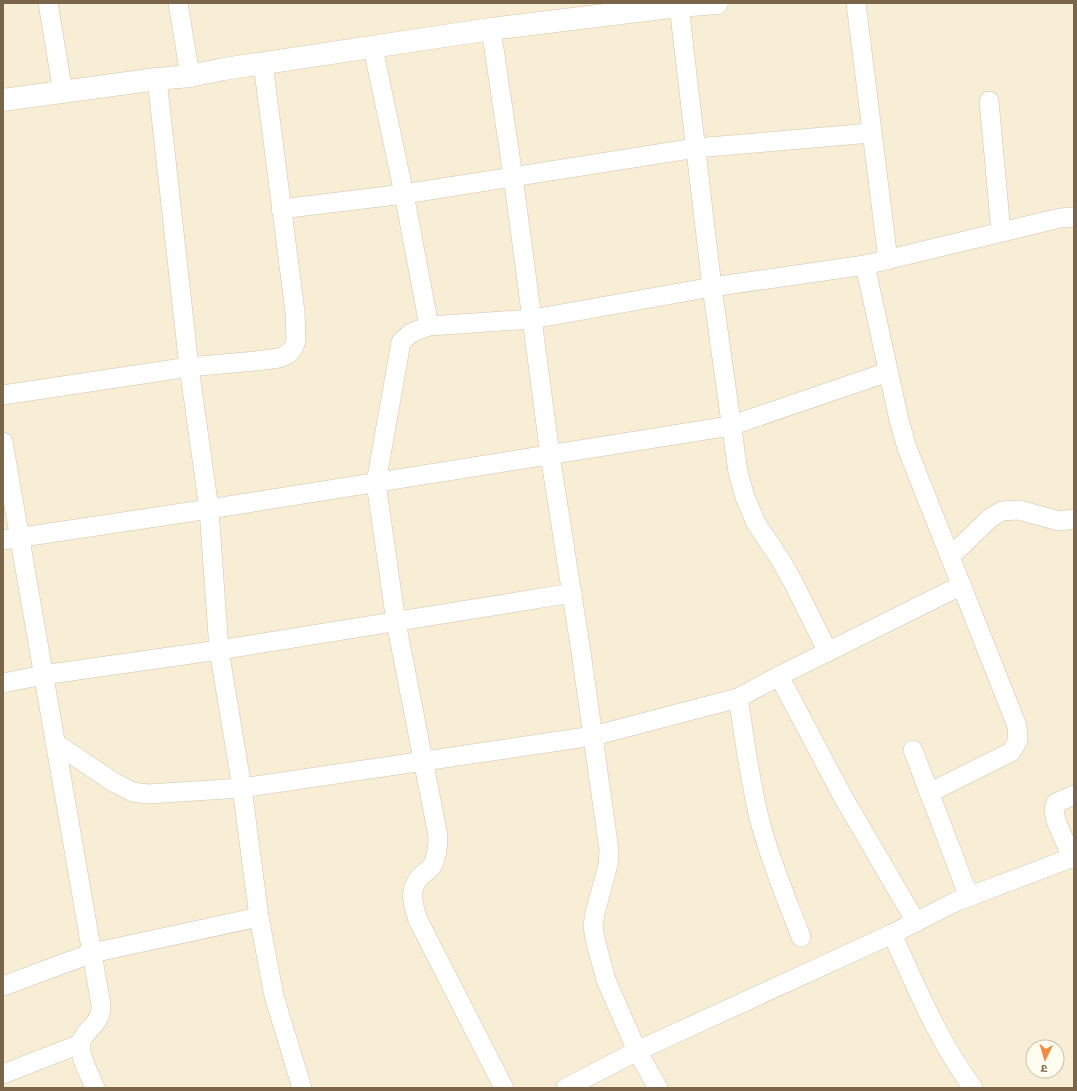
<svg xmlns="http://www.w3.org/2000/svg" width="1077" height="1091" viewBox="0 0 1077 1091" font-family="Barlow,'Noto Sans Devanagari',sans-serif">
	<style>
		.residential { fill: #f7eed5; fill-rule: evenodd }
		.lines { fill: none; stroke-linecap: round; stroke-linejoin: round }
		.street-casing { stroke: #d2c4ac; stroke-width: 20 }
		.secondary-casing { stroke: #d5c5a9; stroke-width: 23 }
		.street { stroke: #fff; stroke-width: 19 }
		.secondary { stroke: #fff; stroke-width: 22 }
	</style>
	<rect width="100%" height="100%" fill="#fefae8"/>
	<path class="residential" d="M3,3H1074V1088H3ZM1033,1047H1057V1071H1033Z"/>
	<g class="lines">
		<g class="street-casing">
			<g id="street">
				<polyline points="48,3 63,93"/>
				<polyline points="178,3 190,76"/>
				<polyline points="856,3 888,260"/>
				<polyline points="679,6 712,287 738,472 745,497 756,523 780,559 794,584 828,652"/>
				<polyline points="491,29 513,176 550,455 581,652 609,850 608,865 595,913 593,926 595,939 606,980 637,1051 658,1088"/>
				<polyline points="373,48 404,194 429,326"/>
				<polyline points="157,79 189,367 209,509 219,650 242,788 259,917 274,996 302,1088"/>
				<polyline points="989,101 1001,232"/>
				<polyline points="281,209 404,194 696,148 871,133"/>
				<polyline points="865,265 899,420 907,448 1017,726 1018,740 1011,752 929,793"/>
				<polyline points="3,395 189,367 256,361 279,358 288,354 294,347 296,340 295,312 263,63"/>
				<path d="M3,442L101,1005C101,1008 101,1011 100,1014C97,1026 83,1032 81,1043C78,1055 91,1077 95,1088"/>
				<polyline points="3,540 209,509 730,426 888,372"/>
				<polyline points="951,556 990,518 1002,511 1019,510 1059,521 1074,519"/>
				<polyline points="779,676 843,797 916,922"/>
				<polyline points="3,683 43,675 219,650 572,593"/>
				<path d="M738,698C745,739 750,785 761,825C771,863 787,900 801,937"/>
				<polyline points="55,743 115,783 133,792 147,794 242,788 593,736 738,698 779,676 962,585"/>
				<polyline points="913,750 969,897"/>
				<polyline points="1072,858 1056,821 1054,810 1056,803 1074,795"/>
				<path d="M892,934C916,986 938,1041 973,1088"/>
				<polyline points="3,986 92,953 259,917"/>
				<polyline points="3,1074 80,1044"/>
				<path d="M504,1088L418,920C413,905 408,890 420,877C424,873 429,870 432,866C437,857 438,846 438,836L396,622L376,483L401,342L411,333L429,326L533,319L712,287L865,265L1060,218L1074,217"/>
				<polyline points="566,1088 637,1051 892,934 955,902 1074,857"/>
			</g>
		</g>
		<g class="secondary-casing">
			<polyline id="secondary" points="3,100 157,79 190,76 224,69 491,29 679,6 717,3"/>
		</g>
		<use href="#street" class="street"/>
		<use href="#secondary" class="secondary"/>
	</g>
	<rect width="1077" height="1091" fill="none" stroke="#7b6549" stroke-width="8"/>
	<g transform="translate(1045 1059) rotate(185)"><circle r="19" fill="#fffcf0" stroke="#cac0ad"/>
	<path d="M0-3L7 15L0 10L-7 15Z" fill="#f28c43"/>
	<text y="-6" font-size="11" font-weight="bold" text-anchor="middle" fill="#7b6549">उ</text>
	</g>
</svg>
